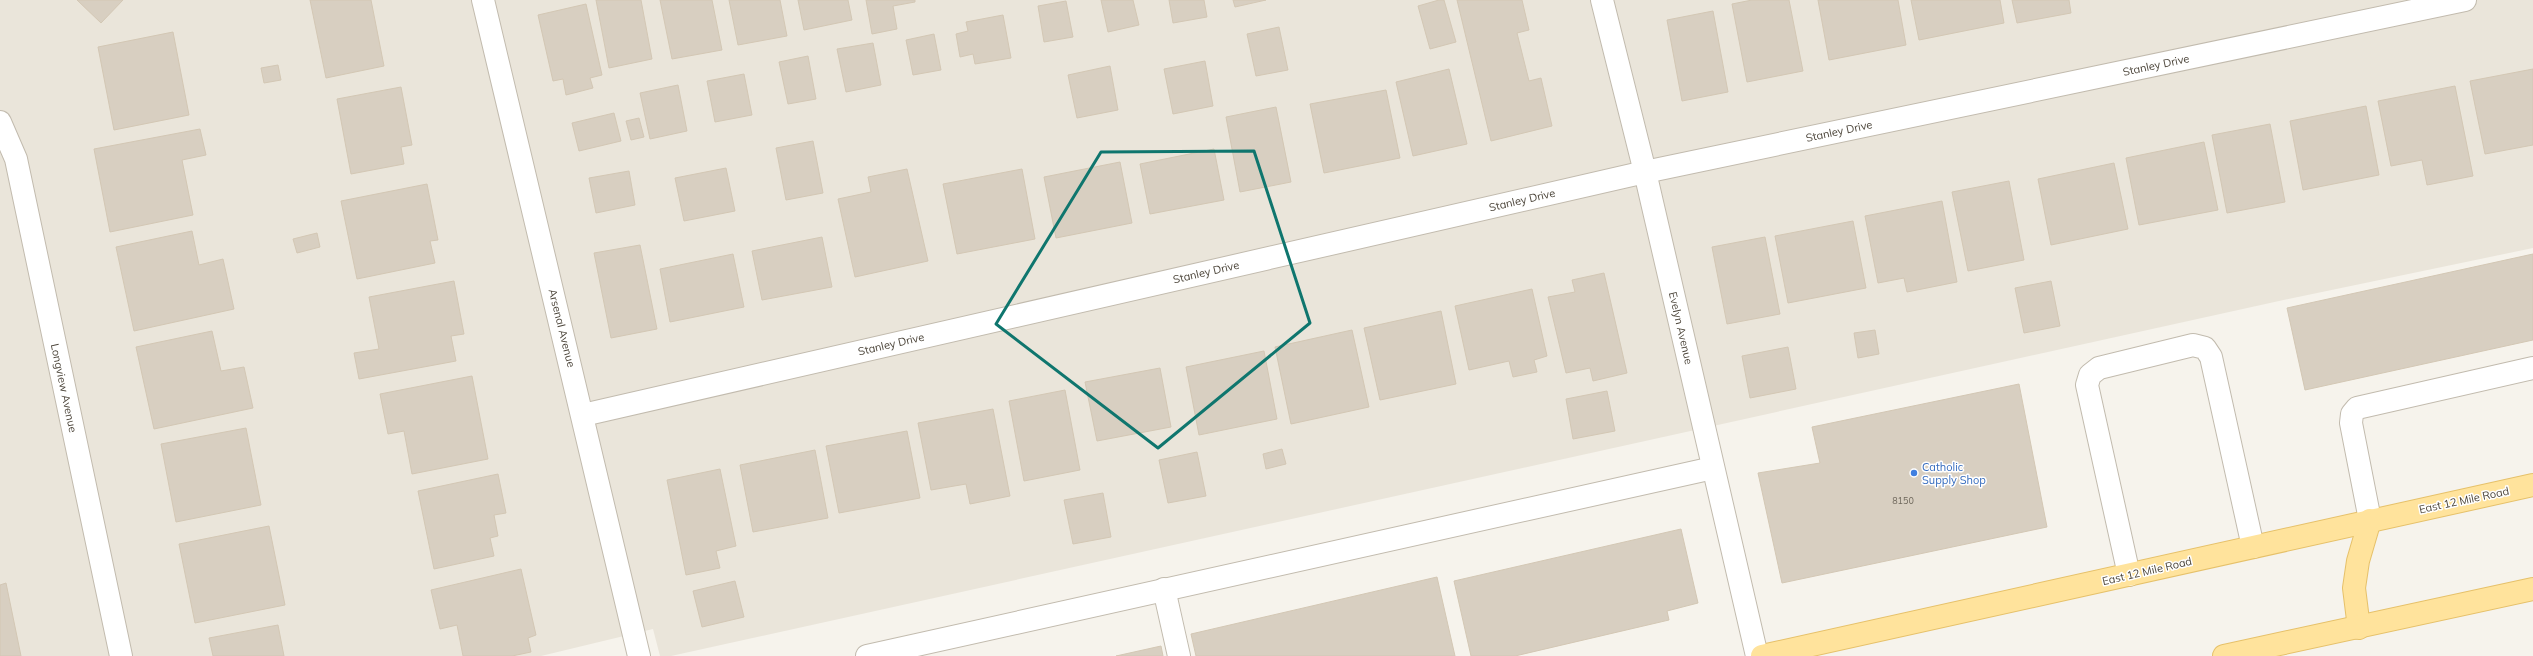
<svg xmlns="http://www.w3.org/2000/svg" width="2533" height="656" viewBox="0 0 2533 656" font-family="Mulish,sans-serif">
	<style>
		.residential { fill: #eae5da }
		.building { fill: #d8cfc1; stroke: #d3c7b4 }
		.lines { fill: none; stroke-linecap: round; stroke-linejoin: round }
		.minor-casing { stroke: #c2bbae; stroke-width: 24 }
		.major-casing { stroke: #e6c16a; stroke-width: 24 }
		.minor { stroke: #fff; stroke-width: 22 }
		.major { stroke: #ffe39c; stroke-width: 22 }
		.marked { fill: none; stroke: #0f766e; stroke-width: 3; stroke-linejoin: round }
		.shop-dot { fill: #3f7fe0; stroke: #fff; stroke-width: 1.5 }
		.labels { text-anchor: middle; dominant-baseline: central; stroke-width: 3; stroke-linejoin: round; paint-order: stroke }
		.number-label { font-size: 9px; fill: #6e675b }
		.street-label { font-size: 11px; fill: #4b4439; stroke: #fff }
		.shop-label { font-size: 11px; fill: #366cbe; stroke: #fff; text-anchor: start }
	</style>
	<rect width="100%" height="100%" fill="#f6f3ec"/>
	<polygon class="residential" points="0,0 2533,0 2533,248 2279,301 671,656 660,656 653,629 541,656 0,656"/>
	<g class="building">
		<polygon points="77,0 123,0 101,23"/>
		<polygon points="310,0 371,0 384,66 326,78"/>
		<polygon points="596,0 641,0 652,59 609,68"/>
		<polygon points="660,0 712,0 722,50 672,59"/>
		<polygon points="729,0 780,0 787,36 738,45"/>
		<polygon points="798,0 848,0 852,20 804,30"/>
		<polygon points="866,0 915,0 915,2 893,6 897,29 872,34"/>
		<polygon points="1101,0 1133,0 1139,25 1108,32"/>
		<polygon points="1169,0 1204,0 1207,17 1173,23"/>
		<polygon points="1233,0 1266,0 1235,7"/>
		<polygon points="1439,0 1444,0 1456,42 1430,49 1418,6"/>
		<polygon points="1457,0 1522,0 1529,30 1517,33 1529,81 1541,78 1552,126 1491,141"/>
		<polygon points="1752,0 1789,0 1803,71 1747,82 1732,4"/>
		<polygon points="1818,0 1898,0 1906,45 1829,60"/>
		<polygon points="1911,0 2000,0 2004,23 1919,40"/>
		<polygon points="2012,0 2069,0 2071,13 2017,23"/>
		<polygon points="1066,1 1073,37 1044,42 1038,6"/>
		<polygon points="586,4 602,75 590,78 593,88 566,95 563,79 553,81 538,15"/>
		<polygon points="1713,11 1728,92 1682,101 1667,20"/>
		<polygon points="1003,15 1011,58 975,64 973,54 960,57 956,34 968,31 966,22"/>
		<polygon points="1279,27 1288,70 1256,76 1247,34"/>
		<polygon points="173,32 189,115 114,130 98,47"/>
		<polygon points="934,34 941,70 913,75 906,40"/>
		<polygon points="873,43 881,85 846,92 837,49"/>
		<polygon points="808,56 816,99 788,104 779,62"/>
		<polygon points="1205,61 1213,106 1173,114 1164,69"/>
		<polygon points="278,65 281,80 264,83 261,68"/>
		<polygon points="1110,66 1118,110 1077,118 1068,75"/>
		<polygon points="1449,69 1467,144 1413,156 1396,82"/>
		<polygon points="2533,69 2533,145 2485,154 2470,81"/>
		<polygon points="744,74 752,115 715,122 707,81"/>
		<polygon points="678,85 687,131 650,139 640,93"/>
		<polygon points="2455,86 2473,176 2427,185 2422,160 2391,166 2378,101"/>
		<polygon points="401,87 412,145 401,147 404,164 351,174 337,99"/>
		<polygon points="1386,90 1400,158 1324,173 1310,104"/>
		<polygon points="2366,106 2379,175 2303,190 2290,121"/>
		<polygon points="1276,107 1291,182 1240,192 1226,117"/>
		<polygon points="614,113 621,141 579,151 572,123"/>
		<polygon points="639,118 644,137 631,140 626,121"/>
		<polygon points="2270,124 2285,202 2227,213 2212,135"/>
		<polygon points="200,129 206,155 182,160 193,215 110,232 94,149"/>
		<polygon points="813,141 823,193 786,200 776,148"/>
		<polygon points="2204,142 2218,210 2139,225 2126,158"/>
		<polygon points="1214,149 1224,200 1150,214 1140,164"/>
		<polygon points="1120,162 1132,223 1056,238 1044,177"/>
		<polygon points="2114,163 2128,229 2051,245 2038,179"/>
		<polygon points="726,168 735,211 684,221 675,178"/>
		<polygon points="907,169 928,261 855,277 838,199 871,192 868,177"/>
		<polygon points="1022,169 1035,239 957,254 943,184"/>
		<polygon points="629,171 635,205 596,213 589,178"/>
		<polygon points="2009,181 2024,260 1968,271 1952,192"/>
		<polygon points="427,184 438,240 430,241 435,263 357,279 341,201"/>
		<polygon points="1942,201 1957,282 1907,292 1904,278 1878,283 1865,216"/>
		<polygon points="1853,221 1866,288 1788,303 1775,236"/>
		<polygon points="192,231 199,265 223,259 234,309 134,331 116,247"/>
		<polygon points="317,233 320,247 297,253 293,239"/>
		<polygon points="822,237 832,287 762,300 752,251"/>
		<polygon points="1765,237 1780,314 1727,324 1712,247"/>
		<polygon points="640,245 657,329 611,338 594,253"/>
		<polygon points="733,254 744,307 670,322 660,269"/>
		<polygon points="2533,254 2533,340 2305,390 2287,308"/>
		<polygon points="1604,273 1627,373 1593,381 1590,368 1566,373 1548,297 1575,292 1572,280"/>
		<polygon points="454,281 464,334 451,336 456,361 359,379 354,353 379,349 369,297"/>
		<polygon points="2051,281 2060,326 2024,333 2015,288"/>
		<polygon points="1532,289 1547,356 1534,360 1537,372 1513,377 1509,361 1469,370 1455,306"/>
		<polygon points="1441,311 1456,384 1380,400 1364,328"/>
		<polygon points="1352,330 1369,407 1291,424 1275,347"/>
		<polygon points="1875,330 1879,354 1858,358 1854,333"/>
		<polygon points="212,331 221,371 244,367 253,408 154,429 136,347"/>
		<polygon points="1788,347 1796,389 1750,398 1742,356"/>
		<polygon points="1264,351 1277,419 1199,435 1186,367"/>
		<polygon points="1160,368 1171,427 1097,441 1085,382"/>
		<polygon points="472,376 488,459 412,474 404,431 388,434 380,394"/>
		<polygon points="2019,384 2047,527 1782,583 1758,473 1820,463 1812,427"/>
		<polygon points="1065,390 1080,470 1024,481 1009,401"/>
		<polygon points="1607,391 1615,431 1573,439 1566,399"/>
		<polygon points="993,409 1010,496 970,504 966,484 931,490 918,423"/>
		<polygon points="246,428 261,505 176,522 161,444"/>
		<polygon points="907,431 920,498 839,513 826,446"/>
		<polygon points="1282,449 1286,464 1266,469 1263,454"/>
		<polygon points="815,450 828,518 753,532 740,465"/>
		<polygon points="1197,452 1206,496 1168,503 1159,460"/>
		<polygon points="720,469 736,546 716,551 720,568 686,575 667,480"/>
		<polygon points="498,474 506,513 494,515 498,536 490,538 494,556 434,569 418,491"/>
		<polygon points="1103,493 1111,537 1073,544 1064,500"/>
		<polygon points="269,526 285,605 195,623 179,544"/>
		<polygon points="1681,529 1698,603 1667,611 1669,620 1515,656 1471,656 1454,581"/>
		<polygon points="521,569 536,635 528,638 531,652 512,656 463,656 457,625 440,629 431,590"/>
		<polygon points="1437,577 1455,656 1196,656 1191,634"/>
		<polygon points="735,581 744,617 702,627 693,591"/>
		<polygon points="6,583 21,656 0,656 0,585"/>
		<polygon points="278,625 284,656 213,656 209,638"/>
		<polygon points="1161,646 1163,656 1116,656"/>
	</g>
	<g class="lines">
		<g class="minor-casing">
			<g id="minor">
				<polyline points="483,0 639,656"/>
				<polyline points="1602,0 1645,172 1757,656"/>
				<polyline points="0,122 16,159 121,656"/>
				<polyline points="583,415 1645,172 2465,0"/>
				<polyline points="2370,520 2351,423 2352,414 2357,408 2533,368"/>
				<polyline points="2129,575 2087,385 2090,375 2099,368 2193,345 2205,348 2211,357 2253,547"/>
				<polyline points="1164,589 1179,656"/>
				<polyline points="867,656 1713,468"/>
			</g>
		</g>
		<g class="major-casing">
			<g id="major">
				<polyline points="2359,628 2354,588 2358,561 2370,520"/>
				<polyline points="1762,656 2533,485"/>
				<polyline points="2224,656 2533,589"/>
			</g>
		</g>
		<use href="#minor" class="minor"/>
		<use href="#major" class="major"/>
	</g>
	<path class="marked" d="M1254,151L1310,323L1158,448L996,324L1101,152Z"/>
	<circle class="shop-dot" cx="1914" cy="473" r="4"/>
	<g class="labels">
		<g class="number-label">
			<text x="1903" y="500">8150</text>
		</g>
		<g class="street-label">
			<text transform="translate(2156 65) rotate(-12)">Stanley Drive</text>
			<text transform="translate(1839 131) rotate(-12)">Stanley Drive</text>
			<text transform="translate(1522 200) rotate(-13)">Stanley Drive</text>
			<text transform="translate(1206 272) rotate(-13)">Stanley Drive</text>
			<text transform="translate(562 328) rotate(76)">Arsenal Avenue</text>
			<text transform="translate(1681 328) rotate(77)">Evelyn Avenue</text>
			<text transform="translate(891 344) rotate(-13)">Stanley Drive</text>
			<text transform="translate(64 388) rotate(78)">Longview Avenue</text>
			<text transform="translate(2464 500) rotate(-12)">East 12 Mile Road</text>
			<text transform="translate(2147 571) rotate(-13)">East 12 Mile Road</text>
		</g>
		<g class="shop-label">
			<text x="1922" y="467">Catholic<tspan x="1922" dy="13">Supply Shop</tspan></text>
		</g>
	</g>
</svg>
